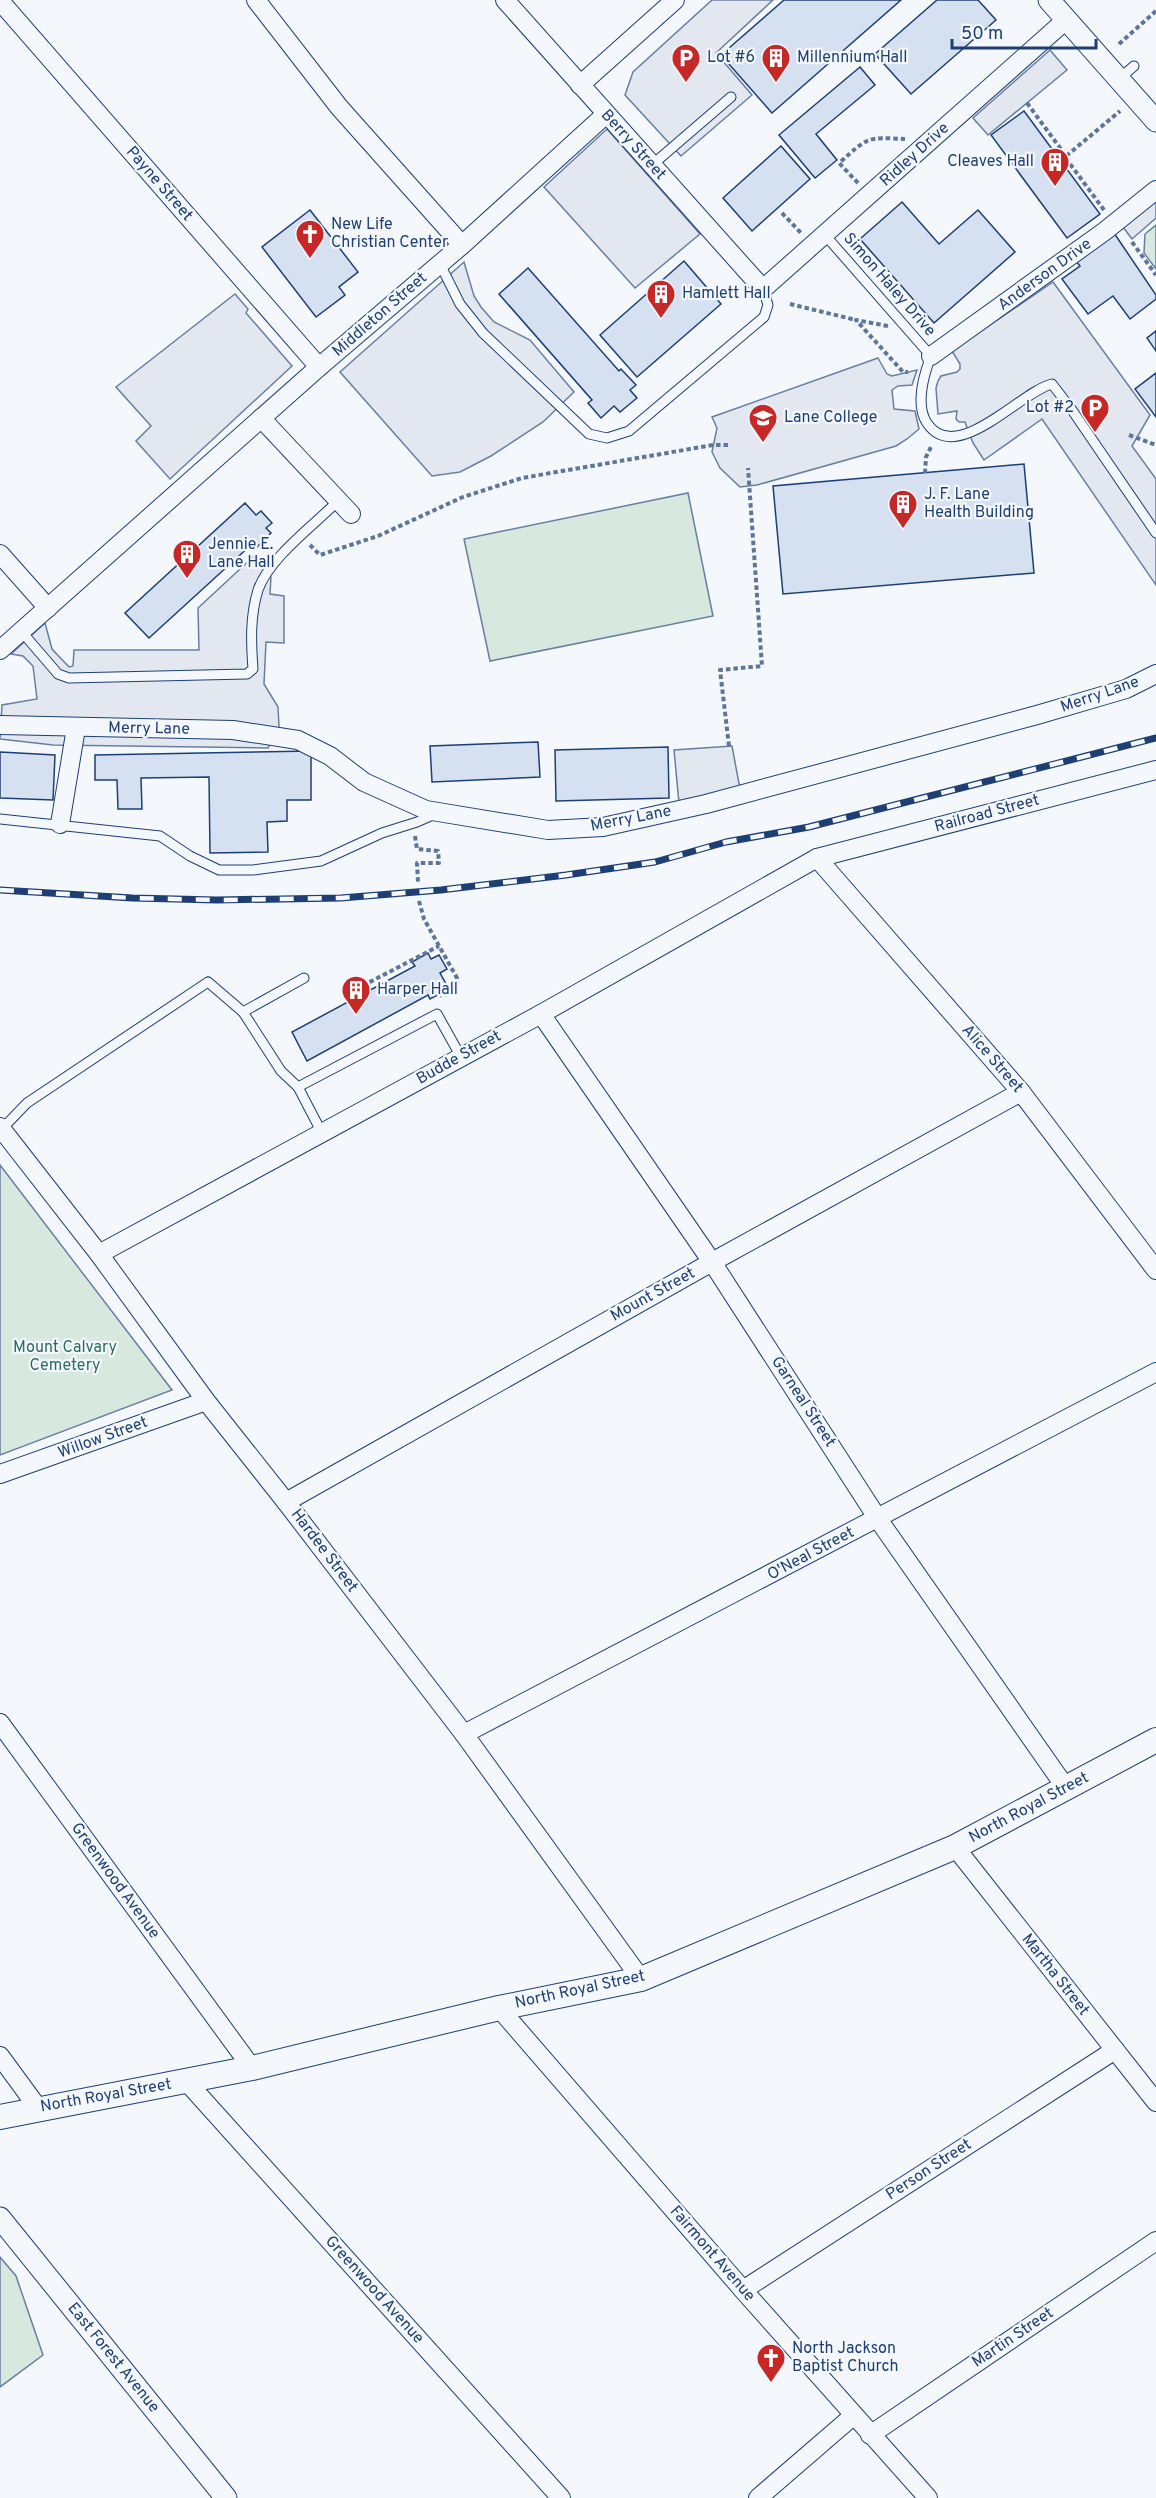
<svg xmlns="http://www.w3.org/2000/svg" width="1156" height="2498" viewBox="0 0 1156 2498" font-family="Overpass,sans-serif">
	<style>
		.green { fill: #d7e8df; stroke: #687fa3; stroke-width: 1.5 }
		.parking { fill: #e3e8f0; stroke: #687fa3; stroke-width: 1.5 }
		.building { fill: #d5e0f0; stroke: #1d3f73; stroke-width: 1.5 }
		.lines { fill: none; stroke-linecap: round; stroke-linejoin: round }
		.service-casing { stroke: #1d3f73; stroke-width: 11 }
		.minor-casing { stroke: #1d3f73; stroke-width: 20 }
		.tertiary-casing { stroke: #1d3f73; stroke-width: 23 }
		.secondary-casing { stroke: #1d3f73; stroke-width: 26 }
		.path { stroke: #5e769c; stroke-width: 4; stroke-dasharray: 4.5 3; stroke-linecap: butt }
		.service { stroke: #f4f7fb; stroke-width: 9 }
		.minor { stroke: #f4f7fb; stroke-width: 18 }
		.tertiary { stroke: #f4f7fb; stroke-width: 21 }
		.secondary { stroke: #f4f7fb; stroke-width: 24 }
		.rail-casing { stroke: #1d3f73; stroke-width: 7 }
		.rail { stroke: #f4f7fb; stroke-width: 4.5; stroke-dasharray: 14; stroke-linecap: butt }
		.labels { text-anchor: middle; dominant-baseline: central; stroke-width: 4.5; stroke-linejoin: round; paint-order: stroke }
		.poi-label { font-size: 16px; fill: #1d3f73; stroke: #f4f7fb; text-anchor: start }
		.street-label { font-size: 16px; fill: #1d3f73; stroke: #f4f7fb }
		.park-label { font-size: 16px; fill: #2c6c60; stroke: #f4f7fb }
	</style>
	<rect width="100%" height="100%" fill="#f4f7fb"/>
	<g class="green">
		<polygon points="1156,225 1156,269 1144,253 1145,234"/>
		<polygon points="688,493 713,616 490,661 464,539"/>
		<polygon points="0,1165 172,1390 0,1455"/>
		<polygon points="0,2257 16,2276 43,2355 0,2387"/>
	</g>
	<g class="parking">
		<polygon points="712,0 773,0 716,53 752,95 681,156 625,95 633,72"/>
		<polygon points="1050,50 1067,70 988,135 973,118"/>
		<polygon points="607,129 700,234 635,288 544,187"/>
		<polygon points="1156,199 1156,218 1132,239 1123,227"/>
		<polygon points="464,262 474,296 481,307 494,322 530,340 574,392 543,422 491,456 460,472 432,476 340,372"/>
		<polygon points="1053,282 1150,415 1132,446 1156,479 1156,585 1042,419 984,460 973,443 965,422 959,422 956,419 957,411 938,414 936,388 938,381 941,376 957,372 960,369 960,364 952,351"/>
		<polygon points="235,294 248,309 246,313 292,366 170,479 136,441 151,426 116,387"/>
		<polygon points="878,358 887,374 892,376 917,370 912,385 898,386 892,390 894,409 915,411 919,429 907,439 896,446 757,485 740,487 720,468 712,452 717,428 712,417"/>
		<polygon points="253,557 271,577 270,594 284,596 284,643 266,642 264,684 278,707 279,727 268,748 53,745 0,739 2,705 37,699 33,666 23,656 11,654 45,623 52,649 69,667 73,666 74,650 199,650 198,608"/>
		<polygon points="732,746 740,789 679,803 674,750"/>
	</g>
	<g class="building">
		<polygon points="784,0 901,0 772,113 721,55"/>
		<polygon points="937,0 978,0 996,20 911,94 875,54"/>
		<polygon points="860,67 875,85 816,134 837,160 815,178 779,135"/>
		<polygon points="1024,111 1100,214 1067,238 991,135"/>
		<polygon points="781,146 810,179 752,231 723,198"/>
		<polygon points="902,202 939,244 978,210 1015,252 934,323 860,239"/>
		<polygon points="310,210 358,272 339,287 345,295 316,317 262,247"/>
		<polygon points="1114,233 1156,295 1156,299 1130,319 1113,296 1088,314 1062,279 1080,266 1076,261"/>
		<polygon points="684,261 721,304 637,377 600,335"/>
		<polygon points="528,268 619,371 621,369 636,385 630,390 637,398 620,412 614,406 601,418 588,403 592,400 499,294"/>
		<polygon points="1156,331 1156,351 1147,338"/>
		<polygon points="1156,373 1156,417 1135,389"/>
		<polygon points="1024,464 1034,573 783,594 773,486"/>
		<polygon points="245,503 256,515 261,511 272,523 266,528 271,533 256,548 252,544 149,638 125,613"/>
		<polygon points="538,742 540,777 432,782 430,746"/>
		<polygon points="668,747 669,798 556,801 555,750"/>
		<polygon points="311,751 311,800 287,800 287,821 267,822 268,852 210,853 209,777 141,778 142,809 118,809 117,780 95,780 95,755"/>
		<polygon points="0,752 55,755 53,800 0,798"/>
		<polygon points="428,953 431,959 439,955 447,969 440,973 449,989 430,999 428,995 307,1061 292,1032 415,966 412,962"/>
	</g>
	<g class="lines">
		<g class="service-casing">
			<g id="service">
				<polyline points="1119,79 1134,66"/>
				<polyline points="652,165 731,97"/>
				<path d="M825,235L931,356C924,374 915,405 927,423C956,467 1021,391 1052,384L1072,410L1156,533"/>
				<polyline points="440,264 460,304 483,333 589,434 607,438 629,431 764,317 768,305 763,289"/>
				<path d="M21,631L58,674L69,678L247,674L253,669C251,642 250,616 258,590C269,558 314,525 338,501"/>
				<polyline points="0,819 160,836 190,856 219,870 253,870 321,861 382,833 417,822 433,815"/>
				<polyline points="298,1087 281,1071 243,1012 304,978"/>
				<polyline points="2,1129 27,1103 208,982 243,1012"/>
				<polyline points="322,1133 298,1087 437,1014 461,1057"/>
			</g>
		</g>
		<g class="minor-casing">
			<g id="minor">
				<polyline points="256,0 339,107 462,245"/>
				<polyline points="505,0 763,289 1067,19"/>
				<polyline points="0,1 319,367"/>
				<polyline points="580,85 675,0"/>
				<polyline points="931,356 1105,231 1156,190"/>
				<polyline points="261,418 351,514"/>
				<polyline points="0,554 48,608"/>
				<polyline points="0,650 319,367 462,245 605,115"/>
				<polyline points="0,725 233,730 298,740 330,756 364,782 426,810 548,830 603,827 706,804 1037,715 1126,689 1156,674"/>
				<polyline points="60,824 76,728"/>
				<polyline points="817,858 1021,1092 1156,1270"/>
				<polyline points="541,1014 712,1262 878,1519 1066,1788"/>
				<polyline points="0,1127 99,1254 206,1401 286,1502 464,1734 641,1979"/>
				<polyline points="99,1254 541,1014 817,858 1156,770"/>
				<polyline points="0,1474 206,1401"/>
				<polyline points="286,1502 712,1262 1021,1092"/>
				<polyline points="0,1723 252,2068"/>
				<polyline points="464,1734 1156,1372"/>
				<polyline points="955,1847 1156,2102"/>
				<polyline points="499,2008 743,2290 928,2498"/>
				<polyline points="0,2056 38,2108"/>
				<polyline points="187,2082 561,2498"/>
				<polyline points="743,2290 1115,2050"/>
				<polyline points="870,2435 1156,2241"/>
				<polyline points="758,2498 853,2416"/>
			</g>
		</g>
		<g class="tertiary-casing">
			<g id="tertiary">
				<polyline points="1049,0 1156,121"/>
				<polyline points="0,2218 226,2498"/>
			</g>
		</g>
		<g class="secondary-casing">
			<polyline id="secondary" points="0,2117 252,2068 499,2008 641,1979 955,1847 1156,1740"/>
		</g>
		<g class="path">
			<polyline points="1119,44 1156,11"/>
			<polyline points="1027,103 1066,156"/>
			<polyline points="1061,160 1065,157"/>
			<path d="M858,183L839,163C869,137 865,137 905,139"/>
			<polyline points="1104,210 1065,157 1120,111"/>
			<polyline points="782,213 802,234"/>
			<polyline points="1132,242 1156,275"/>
			<polyline points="790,304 856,320"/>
			<polyline points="888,326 856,320 903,372 908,372"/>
			<polyline points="1129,435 1156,445"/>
			<polyline points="925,473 926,457 932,445"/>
			<polyline points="310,545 320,555 378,536 463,497 522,478 713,445 728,445"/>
			<polyline points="729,746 720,670 762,666 748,468"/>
			<polyline points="415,836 417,849 438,851 439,863 417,863 418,882"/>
			<path d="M419,901L424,919L457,978C458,990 449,992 440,996"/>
			<polyline points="343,996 439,946"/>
		</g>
		<use href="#service" class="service"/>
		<use href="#minor" class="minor"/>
		<use href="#tertiary" class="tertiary"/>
		<use href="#secondary" class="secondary"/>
		<g class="rail-casing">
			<polyline id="rail" points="0,890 132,898 217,900 341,898 441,890 566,875 655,862 726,842 809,827 1156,738"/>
		</g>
		<use href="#rail" class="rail"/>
	</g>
	<defs>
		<g id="parking-pin" transform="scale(1.5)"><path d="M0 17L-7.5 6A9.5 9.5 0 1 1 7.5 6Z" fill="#c62828" stroke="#f4f7fb"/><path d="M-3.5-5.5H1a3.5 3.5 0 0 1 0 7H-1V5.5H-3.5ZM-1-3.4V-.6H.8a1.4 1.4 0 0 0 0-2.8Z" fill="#fff"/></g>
		<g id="building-pin" transform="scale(1.5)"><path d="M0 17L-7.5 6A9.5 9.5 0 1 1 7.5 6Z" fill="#c62828" stroke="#f4f7fb"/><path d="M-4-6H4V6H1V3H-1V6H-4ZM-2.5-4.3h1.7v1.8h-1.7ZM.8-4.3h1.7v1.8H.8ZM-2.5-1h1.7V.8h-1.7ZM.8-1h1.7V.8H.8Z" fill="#fff"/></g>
		<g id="church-pin" transform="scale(1.5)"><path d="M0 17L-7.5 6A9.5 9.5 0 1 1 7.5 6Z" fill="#c62828" stroke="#f4f7fb"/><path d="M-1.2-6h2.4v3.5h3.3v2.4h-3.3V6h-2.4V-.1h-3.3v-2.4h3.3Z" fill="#fff"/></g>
		<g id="university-pin" transform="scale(1.5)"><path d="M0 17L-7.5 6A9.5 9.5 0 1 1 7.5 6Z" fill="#c62828" stroke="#f4f7fb"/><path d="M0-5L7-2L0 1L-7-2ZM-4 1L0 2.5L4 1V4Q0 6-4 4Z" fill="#fff"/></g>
	</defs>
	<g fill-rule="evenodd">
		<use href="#parking-pin" x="686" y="58"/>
		<use href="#building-pin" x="776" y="58"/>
		<use href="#building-pin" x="1055" y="162"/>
		<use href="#church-pin" x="310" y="234"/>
		<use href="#building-pin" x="661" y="294"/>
		<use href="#parking-pin" x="1095" y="408"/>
		<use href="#university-pin" x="763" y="418"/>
		<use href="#building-pin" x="903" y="504"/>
		<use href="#building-pin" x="187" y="554"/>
		<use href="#building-pin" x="356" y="990"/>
		<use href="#church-pin" x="771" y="2358"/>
	</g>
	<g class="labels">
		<g class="poi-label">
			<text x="707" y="58">Lot #6</text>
			<text x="797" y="58">Millennium Hall</text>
			<text x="1034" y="162" text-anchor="end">Cleaves Hall</text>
			<text x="331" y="225">New Life<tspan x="331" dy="18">Christian Center</tspan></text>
			<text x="682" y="294">Hamlett Hall</text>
			<text x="1074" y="408" text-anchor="end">Lot #2</text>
			<text x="784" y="418">Lane College</text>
			<text x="924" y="495">J. F. Lane<tspan x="924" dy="18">Health Building</tspan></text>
			<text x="208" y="545">Jennie E.<tspan x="208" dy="18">Lane Hall</tspan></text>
			<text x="377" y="990">Harper Hall</text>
			<text x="792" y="2349">North Jackson<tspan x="792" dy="18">Baptist Church</tspan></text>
		</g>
		<g class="street-label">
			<text transform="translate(633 145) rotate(48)">Berry Street</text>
			<text transform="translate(915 155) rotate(-42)">Ridley Drive</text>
			<text transform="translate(159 184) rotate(49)">Payne Street</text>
			<text transform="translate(1045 275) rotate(-36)">Anderson Drive</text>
			<text transform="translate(889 285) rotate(49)">Simon Haley Drive</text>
			<text transform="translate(380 315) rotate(-41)">Middleton Street</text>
			<text transform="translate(1100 695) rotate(-19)">Merry Lane</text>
			<text transform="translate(149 729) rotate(1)">Merry Lane</text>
			<text transform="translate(987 814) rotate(-15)">Railroad Street</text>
			<text transform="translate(631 819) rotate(-11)">Merry Lane</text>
			<text transform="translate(459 1058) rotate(-29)">Budde Street</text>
			<text transform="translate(992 1059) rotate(49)">Alice Street</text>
			<text transform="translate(653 1295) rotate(-29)">Mount Street</text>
			<text transform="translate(803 1402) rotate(57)">Garneal Street</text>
			<text transform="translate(103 1438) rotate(-20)">Willow Street</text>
			<text transform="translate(324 1551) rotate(53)">Hardee Street</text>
			<text transform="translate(811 1554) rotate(-28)">O'Neal Street</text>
			<text transform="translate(1029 1808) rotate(-28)">North Royal Street</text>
			<text transform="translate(115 1881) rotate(54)">Greenwood Avenue</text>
			<text transform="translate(1055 1975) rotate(52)">Martha Street</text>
			<text transform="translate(580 1990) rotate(-12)">North Royal Street</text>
			<text transform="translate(106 2096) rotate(-10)">North Royal Street</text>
			<text transform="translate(929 2170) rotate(-33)">Person Street</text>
			<text transform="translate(712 2254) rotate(49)">Fairmont Avenue</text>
			<text transform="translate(374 2290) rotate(48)">Greenwood Avenue</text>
			<text transform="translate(1013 2338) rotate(-34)">Martin Street</text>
			<text transform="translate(113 2358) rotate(51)">East Forest Avenue</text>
		</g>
		<g class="park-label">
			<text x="65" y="1348">Mount Calvary<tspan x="65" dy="18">Cemetery</tspan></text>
		</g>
	</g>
	<path d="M952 39v9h144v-9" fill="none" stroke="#1d3f73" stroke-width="3"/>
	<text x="961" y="39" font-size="18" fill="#1d3f73" stroke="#f4f7fb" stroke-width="4.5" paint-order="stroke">50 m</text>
</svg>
